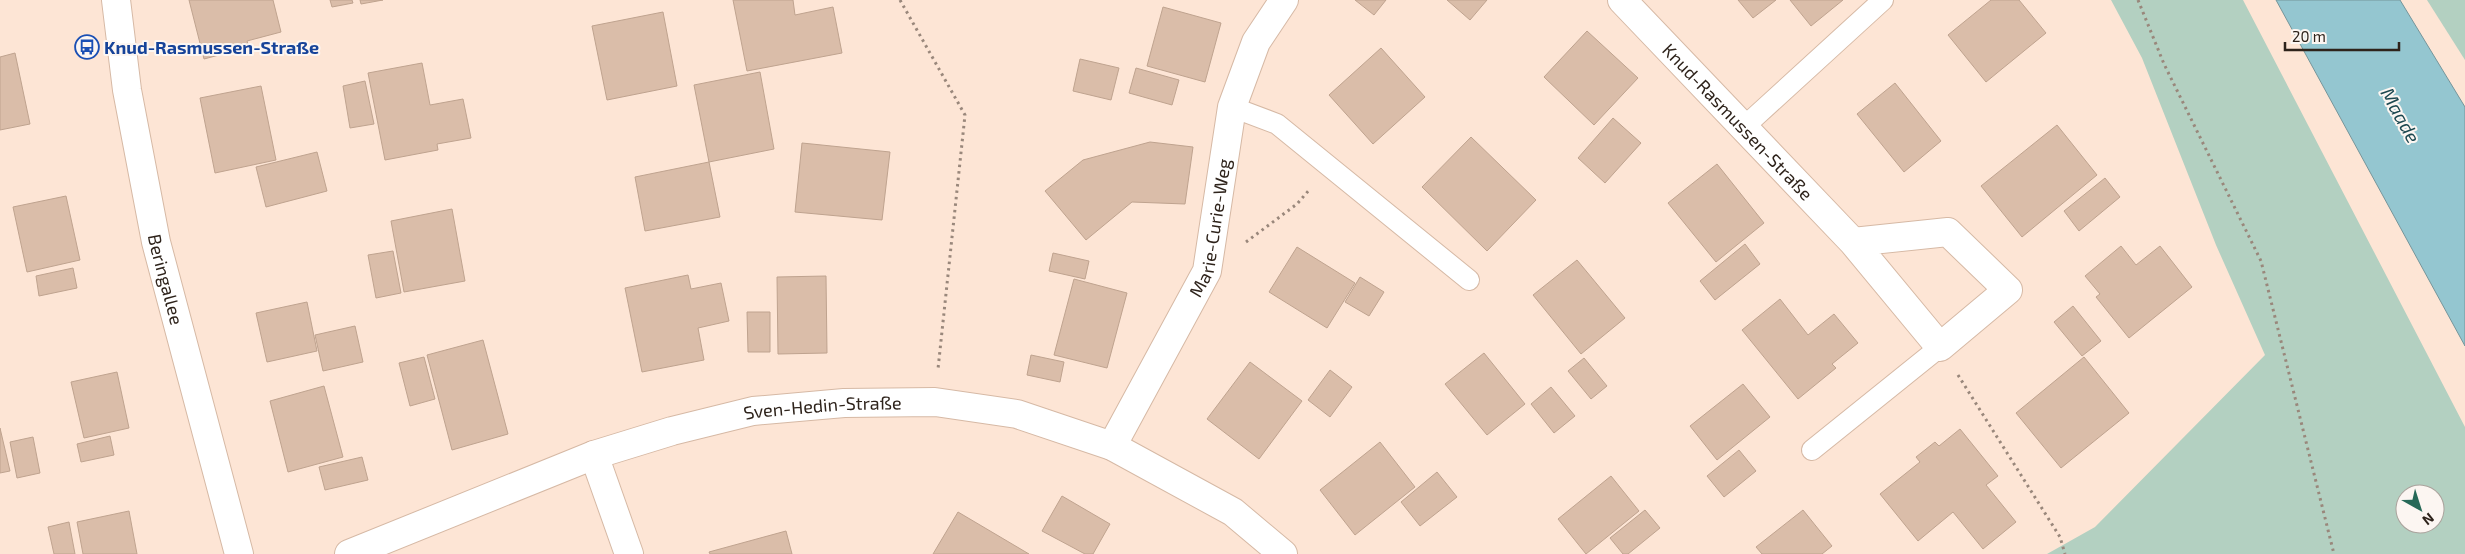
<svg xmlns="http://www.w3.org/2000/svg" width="2465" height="554" viewBox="0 0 2465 554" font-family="'Exo 2',sans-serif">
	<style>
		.green { fill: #b3d0c1; fill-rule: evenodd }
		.water { fill: #94c6d0; stroke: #75959a }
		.building { fill: #dabda9; stroke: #bfa38f }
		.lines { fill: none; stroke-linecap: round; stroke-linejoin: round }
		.lane-casing { stroke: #d6b9a5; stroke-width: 22 }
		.street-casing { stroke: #d6b9a5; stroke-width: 30 }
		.path { stroke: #99877b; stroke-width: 3; stroke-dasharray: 2.5 4; stroke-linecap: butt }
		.lane { stroke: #fff; stroke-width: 20 }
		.street { stroke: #fff; stroke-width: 28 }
		.labels { text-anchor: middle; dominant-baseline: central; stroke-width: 4; stroke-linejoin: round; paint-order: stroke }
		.transit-label { font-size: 18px; font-weight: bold; fill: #164399; stroke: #fcf6f2; text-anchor: start }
		.street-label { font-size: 18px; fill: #2e231b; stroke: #fcf6f2 }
		.water-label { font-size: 19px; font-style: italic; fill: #1c4850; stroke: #fcf6f2 }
	</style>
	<rect width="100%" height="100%" fill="#fde5d5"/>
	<g class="green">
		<path d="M2111,0H2243L2465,427V554H2047L2095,527L2265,355L2216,245L2142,58ZM2405,494H2435V524H2405Z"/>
		<polygon points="2427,0 2465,0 2465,60"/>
	</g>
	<polygon class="water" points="2276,0 2400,0 2465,107 2465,346"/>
	<g class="building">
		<polygon points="189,0 273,0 281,32 247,41 249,47 204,59"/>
		<polygon points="330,0 352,0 353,3 332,7"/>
		<polygon points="360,0 383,0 361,4"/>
		<polygon points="733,0 793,0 795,15 833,7 842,53 747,71"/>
		<polygon points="1355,0 1386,0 1374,15"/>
		<polygon points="1447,0 1487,0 1470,20"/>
		<polygon points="1738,0 1776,0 1753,18"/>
		<polygon points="1790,0 1843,0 1811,26"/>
		<polygon points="1991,0 2019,0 2046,33 1986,82 1948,35"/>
		<polygon points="1163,7 1221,23 1205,82 1147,66"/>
		<polygon points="663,12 677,86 607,100 592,26"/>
		<polygon points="1587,31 1638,78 1594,125 1544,77"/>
		<polygon points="1381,48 1425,97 1373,144 1329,95"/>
		<polygon points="15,53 30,124 0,130 0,57"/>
		<polygon points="1080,59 1119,68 1111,100 1073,91"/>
		<polygon points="422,63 430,105 463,99 471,138 437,144 438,150 385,160 368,73"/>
		<polygon points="1136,68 1179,80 1172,105 1129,93"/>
		<polygon points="760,72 774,149 709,162 694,85"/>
		<polygon points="365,81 374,124 350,128 343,86"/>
		<polygon points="1895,83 1941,141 1904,172 1857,114"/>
		<polygon points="261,86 276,160 215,173 200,98"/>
		<polygon points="1613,118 1641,143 1605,183 1578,158"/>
		<polygon points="2057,125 2097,175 2022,237 1981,186"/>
		<polygon points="1471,137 1536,200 1487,251 1422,187"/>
		<polygon points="1150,142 1193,147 1185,204 1132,202 1086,240 1045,191 1083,160"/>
		<polygon points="802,143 890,152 882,220 795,212"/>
		<polygon points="317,152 327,191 266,207 256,167"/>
		<polygon points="709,162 720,217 645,231 635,177"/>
		<polygon points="1717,164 1764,223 1716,262 1668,203"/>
		<polygon points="2105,178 2120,197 2079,231 2064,211"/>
		<polygon points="66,196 80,260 27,272 13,207"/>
		<polygon points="452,209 465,281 404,292 391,221"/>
		<polygon points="1745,244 1760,264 1715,300 1700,281"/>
		<polygon points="2121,246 2136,265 2160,246 2192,287 2129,338 2096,297 2100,294 2085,276"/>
		<polygon points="1297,247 1355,283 1327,328 1269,292"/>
		<polygon points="393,251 401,293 376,298 368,255"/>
		<polygon points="1053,253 1089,261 1085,279 1049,271"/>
		<polygon points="1577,260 1625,318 1581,354 1533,295"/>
		<polygon points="73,268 77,288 39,296 36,276"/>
		<polygon points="688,275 691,289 721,283 729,321 698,328 704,360 642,372 625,288"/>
		<polygon points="826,276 827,353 778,354 777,277"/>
		<polygon points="1360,277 1384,292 1369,316 1345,302"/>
		<polygon points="1074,279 1127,293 1107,368 1054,355"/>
		<polygon points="1780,299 1808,335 1834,314 1858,343 1832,364 1836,368 1798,399 1742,330"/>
		<polygon points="307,302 317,351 267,362 256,313"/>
		<polygon points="2073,306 2101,341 2082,356 2054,322"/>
		<polygon points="747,312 770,312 770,352 748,352"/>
		<polygon points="355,326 363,362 323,371 315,335"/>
		<polygon points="483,340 508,434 452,450 427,355"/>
		<polygon points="1484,353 1525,404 1487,435 1445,384"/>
		<polygon points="1031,355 1064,362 1060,382 1027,375"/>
		<polygon points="424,357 435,399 410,406 399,363"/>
		<polygon points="2084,357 2129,413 2061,468 2016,413"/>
		<polygon points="1584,358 1607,386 1591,399 1568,371"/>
		<polygon points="1250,362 1302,401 1259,459 1207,419"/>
		<polygon points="1330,370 1352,387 1330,417 1308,400"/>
		<polygon points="117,372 129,428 84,438 71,382"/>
		<polygon points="1743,384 1770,417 1717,460 1690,426"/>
		<polygon points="324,386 343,457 288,472 270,401"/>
		<polygon points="1551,387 1575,416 1554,433 1531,404"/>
		<polygon points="0,428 10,471 0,473"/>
		<polygon points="1960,429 1998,476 1986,485 2016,522 1983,549 1953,512 1918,541 1880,494 1920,462 1916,457 1935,442 1939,446"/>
		<polygon points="110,436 114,455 81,462 77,444"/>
		<polygon points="33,437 40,473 17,478 10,442"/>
		<polygon points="1380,442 1415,487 1355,535 1320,490"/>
		<polygon points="1739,450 1756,471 1724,497 1707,476"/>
		<polygon points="362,457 368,480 325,490 319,467"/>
		<polygon points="1437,472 1457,497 1420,526 1401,502"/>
		<polygon points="1611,476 1639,511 1586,554 1558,519"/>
		<polygon points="1062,496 1110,524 1093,554 1085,554 1042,531"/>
		<polygon points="1645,510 1660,528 1628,554 1623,554 1610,538"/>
		<polygon points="1803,510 1832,546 1822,554 1762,554 1756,547"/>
		<polygon points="129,511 137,554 83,554 77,522"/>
		<polygon points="958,512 1029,554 933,554"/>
		<polygon points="69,522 75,554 54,554 48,527"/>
		<polygon points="786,531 792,554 710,554 709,552"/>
	</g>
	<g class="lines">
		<g class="lane-casing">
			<g id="lane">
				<polyline points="1232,107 1277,124 1469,280"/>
				<polyline points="1745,126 1883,0"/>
				<polyline points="1812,450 1940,347"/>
			</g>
		</g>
		<g class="street-casing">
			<g id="street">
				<path id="s1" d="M116,0L127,90L156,242L239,554"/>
				<path id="s2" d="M1622,0L1853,242L1940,347L2008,290L1948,232L1853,242"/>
				<path id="s3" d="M1112,446L1207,271L1232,107L1256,42L1284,0"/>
				<polyline points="594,455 629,554"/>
				<path id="s4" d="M349,554L594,455L672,431L753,411L844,403L935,402L1017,414L1112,446L1233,512L1283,554"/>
			</g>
		</g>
		<g class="path">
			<polyline points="900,0 965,115 938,369"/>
			<polyline points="2138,0 2164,64 2261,261 2334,554"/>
			<polyline points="1246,242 1297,204 1310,189"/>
			<polyline points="1958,375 2060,537 2065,554"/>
		</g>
		<use href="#lane" class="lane"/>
		<use href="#street" class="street"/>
	</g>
	<defs>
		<g id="bus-ring" transform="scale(1.25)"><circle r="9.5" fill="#fcf6f2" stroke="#1a4fb4" stroke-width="1.5"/><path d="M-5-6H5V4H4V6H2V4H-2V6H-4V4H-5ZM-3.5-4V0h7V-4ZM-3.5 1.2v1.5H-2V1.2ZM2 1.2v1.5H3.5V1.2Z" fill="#1a4fb4"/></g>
	</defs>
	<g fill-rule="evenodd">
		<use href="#bus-ring" x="87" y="47"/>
	</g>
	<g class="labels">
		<g class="transit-label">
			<text x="104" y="47">Knud-Rasmussen-Straße</text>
		</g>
		<g class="street-label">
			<text stroke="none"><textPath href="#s2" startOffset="168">Knud-Rasmussen-Straße</textPath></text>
			<text stroke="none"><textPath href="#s3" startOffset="242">Marie-Curie-Weg</textPath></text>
			<text stroke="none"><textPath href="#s1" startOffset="284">Beringallee</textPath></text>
			<text stroke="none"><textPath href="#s4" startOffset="499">Sven-Hedin-Straße</textPath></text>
		</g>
		<g class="water-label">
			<text transform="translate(2401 115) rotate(61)">Maade</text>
		</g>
	</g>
	<g transform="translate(2420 509) rotate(141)"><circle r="24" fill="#fcf6f2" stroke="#aaa29c"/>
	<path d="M0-4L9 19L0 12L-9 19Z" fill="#266958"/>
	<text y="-8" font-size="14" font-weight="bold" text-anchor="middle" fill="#2e231b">N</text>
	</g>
	<path d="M2285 42v8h114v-8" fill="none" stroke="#2e231b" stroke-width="2.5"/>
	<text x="2292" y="42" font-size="15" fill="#2e231b" stroke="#fcf6f2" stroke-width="4" paint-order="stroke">20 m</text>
</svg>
